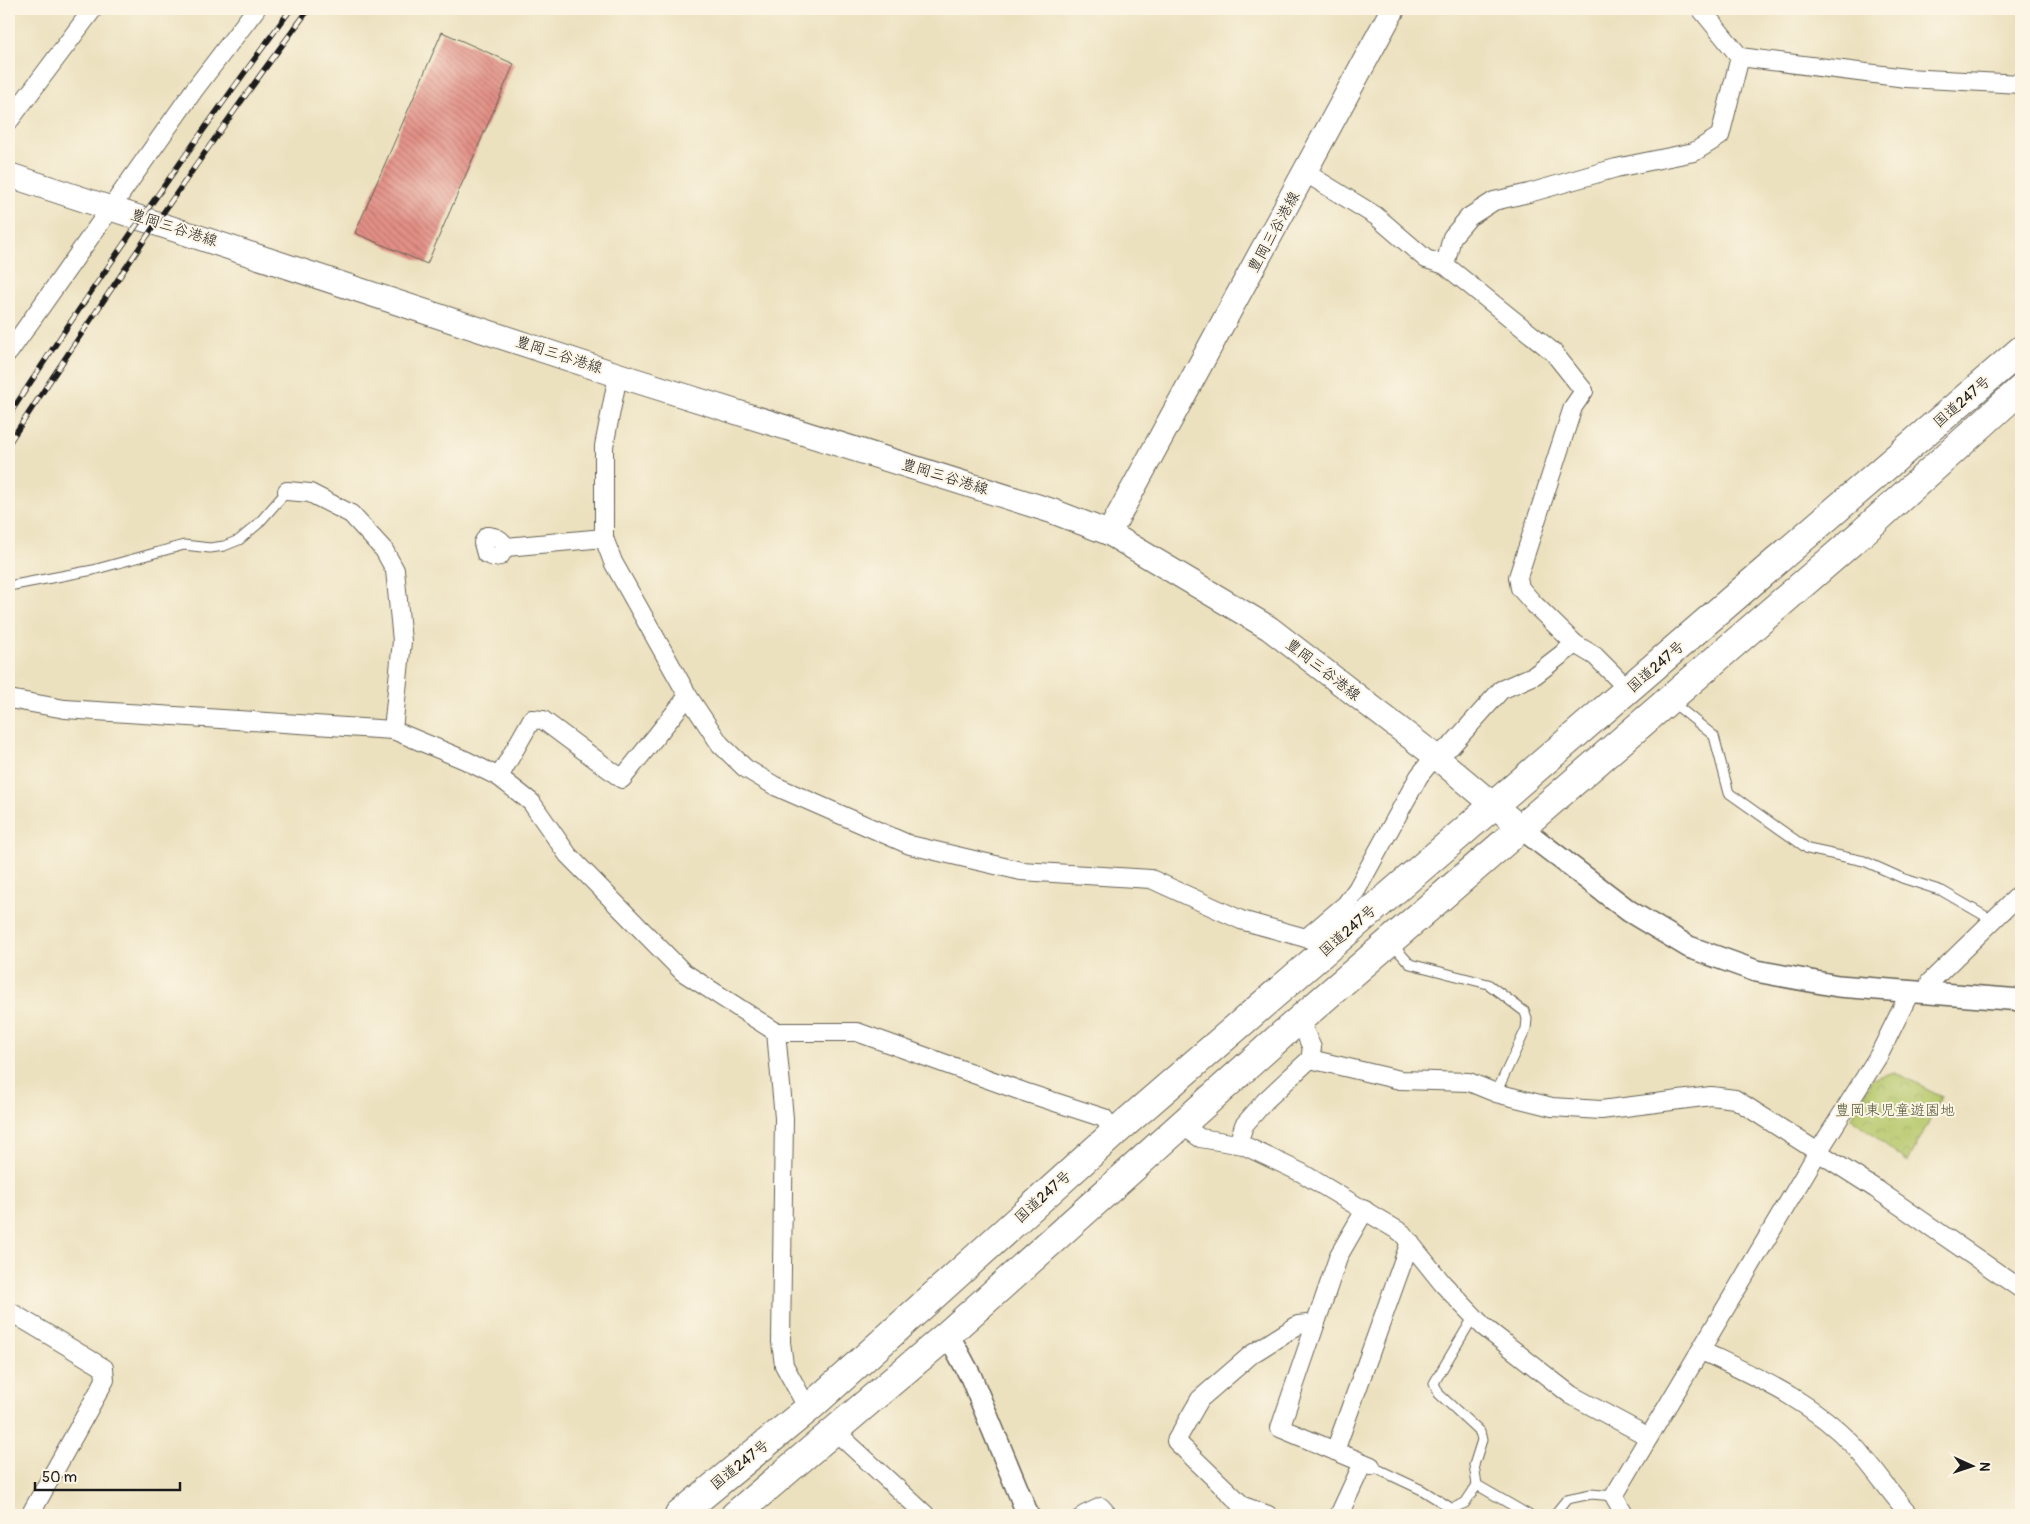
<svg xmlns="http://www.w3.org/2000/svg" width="2030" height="1524" viewBox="0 0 2030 1524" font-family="Pangolin,'Klee One',sans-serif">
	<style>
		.park { fill: url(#park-crowns); stroke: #697244 }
		.building { fill: url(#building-back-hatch) }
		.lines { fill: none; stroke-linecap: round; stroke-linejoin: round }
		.service-casing { stroke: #656155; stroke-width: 11 }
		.minor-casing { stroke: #656155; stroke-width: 20 }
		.tertiary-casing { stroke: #656155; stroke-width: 24 }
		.secondary-casing { stroke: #656155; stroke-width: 26 }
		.trunk-casing { stroke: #656155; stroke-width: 30 }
		.service { stroke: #fff; stroke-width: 9 }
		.minor { stroke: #fff; stroke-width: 18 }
		.tertiary { stroke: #fff; stroke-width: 21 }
		.secondary { stroke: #fff; stroke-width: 24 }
		.trunk { stroke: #fff; stroke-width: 28 }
		.rail-casing { stroke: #1c1c1c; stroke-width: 5.5 }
		.rail { stroke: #fcf5e5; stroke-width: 4; stroke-dasharray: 11; stroke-linecap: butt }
		.labels { text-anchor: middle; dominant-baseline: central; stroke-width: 4; stroke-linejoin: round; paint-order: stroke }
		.street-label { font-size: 15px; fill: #1c1c1c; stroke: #fcf5e5 }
		.park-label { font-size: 15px; fill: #525838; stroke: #fcf5e5 }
	</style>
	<defs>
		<pattern id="park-crowns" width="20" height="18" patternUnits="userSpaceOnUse" patternTransform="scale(1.25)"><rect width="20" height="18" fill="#b6c86b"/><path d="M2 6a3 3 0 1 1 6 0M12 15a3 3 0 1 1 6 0" fill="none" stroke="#9cab5c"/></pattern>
		<pattern id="building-back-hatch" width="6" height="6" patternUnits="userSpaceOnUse" patternTransform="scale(1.25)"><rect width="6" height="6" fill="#e39086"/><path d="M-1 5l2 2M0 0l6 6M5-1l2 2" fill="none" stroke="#b7756d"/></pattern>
	</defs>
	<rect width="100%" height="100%" fill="#fcf5e5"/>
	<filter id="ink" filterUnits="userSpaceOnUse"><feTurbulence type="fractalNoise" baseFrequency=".02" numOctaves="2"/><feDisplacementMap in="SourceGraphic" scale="10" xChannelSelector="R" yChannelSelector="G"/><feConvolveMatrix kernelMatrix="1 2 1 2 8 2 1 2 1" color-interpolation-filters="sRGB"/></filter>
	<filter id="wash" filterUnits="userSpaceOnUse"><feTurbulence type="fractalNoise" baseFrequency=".0096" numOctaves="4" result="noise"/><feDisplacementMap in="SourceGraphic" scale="20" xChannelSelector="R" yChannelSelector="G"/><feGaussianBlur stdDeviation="1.12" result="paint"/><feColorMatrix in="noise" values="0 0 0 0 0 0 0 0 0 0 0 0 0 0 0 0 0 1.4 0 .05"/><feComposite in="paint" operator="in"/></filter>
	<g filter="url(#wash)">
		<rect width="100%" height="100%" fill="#ece1bf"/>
		<polygon class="park" points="1894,1072 1942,1096 1908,1162 1851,1118 1872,1079"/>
		<g id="blocks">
			<polygon class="building" points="442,32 514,64 427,264 355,233"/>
		</g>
	</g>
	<g filter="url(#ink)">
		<use href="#blocks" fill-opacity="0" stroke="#656155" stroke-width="1"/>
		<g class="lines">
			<g class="service-casing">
				<g id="service">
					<polyline points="9,586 93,570 184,545 210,548 224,546 239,540 258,524 287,491"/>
					<polyline points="1671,701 1714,736 1729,793 1808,849 1864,861 1902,878 1942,891 1992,920"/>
					<polyline points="1391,943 1410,964 1488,984 1525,1012 1527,1019 1526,1029 1496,1093"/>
					<polyline points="1371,1466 1422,1490 1451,1508"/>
					<polyline points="1477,1485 1529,1515"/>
					<polyline points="1437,1515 1465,1503 1477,1485 1474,1465 1482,1440 1480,1432 1439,1394 1434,1383 1474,1316"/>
					<polyline points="1554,1515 1567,1499 1591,1494 1614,1496"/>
				</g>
			</g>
			<g class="minor-casing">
				<g id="minor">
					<polyline points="1701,9 1740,57 1906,78 2021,84"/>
					<polyline points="9,121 93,9"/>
					<polyline points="1306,173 1376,216 1426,259 1445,265 1553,352 1584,391 1573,407 1518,577 1520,588 1534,604 1575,644 1595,656 1629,690"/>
					<polyline points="1445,265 1452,237 1469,217 1494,201 1529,193 1616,168 1694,152 1720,136 1740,57"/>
					<polyline points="9,352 194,90 256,9"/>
					<polyline points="618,375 604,446 604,538 613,562 688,696 720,744 745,768 775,786 910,845 1021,871 1151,879 1241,920 1331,945"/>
					<polyline points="287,491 310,493 351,514 384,550 395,570 402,641 393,730"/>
					<path d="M506,547C501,539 497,537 487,536L483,543L486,554L494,557L500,556L506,547L604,538"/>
					<polyline points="9,699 65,709 393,730 465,760 499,777 531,802 568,855 683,972 776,1032 857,1032 1024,1092 1104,1118 1114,1133"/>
					<polyline points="499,777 532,719 543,720 622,779 688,696"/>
					<polyline points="1306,938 1346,904 1357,889 1419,776 1435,756 1451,746 1501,690 1535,675 1575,644"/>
					<polyline points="1931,994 1930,982 2021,893"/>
					<polyline points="776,1032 784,1118 781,1342 784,1365 808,1409"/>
					<polyline points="1310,1059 1400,1080 1469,1082 1496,1093 1552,1107 1601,1110 1711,1096 1735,1099 1876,1189 2021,1289"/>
					<polyline points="1182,1125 1200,1138 1243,1145 1302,1173 1402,1233 1443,1284 1484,1327 1571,1395 1649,1437"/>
					<polyline points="1238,1144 1244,1125 1265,1101 1310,1059 1312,1048 1299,1019"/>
					<polyline points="1365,1210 1339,1255 1280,1428 1371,1466"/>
					<polyline points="9,1311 104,1368 105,1380 30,1515"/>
					<path d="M1702,1351C1756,1377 1812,1401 1854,1446C1874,1468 1890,1493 1910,1515"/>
					<polyline points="836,1432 926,1515"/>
					<polyline points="1335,1451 1410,1242"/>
					<polyline points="1084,1515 1101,1507 1108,1515"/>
					<polyline points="1268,1515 1243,1506 1176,1441 1200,1399 1252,1354 1298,1325 1316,1323"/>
					<polyline points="1339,1515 1363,1463"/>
					<polyline points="1625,1515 1614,1496 1818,1152 1879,1055 1910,992"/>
				</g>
			</g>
			<g class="tertiary-casing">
				<g id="tertiary">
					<polyline points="1521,828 1629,911 1689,947 1756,971 1838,986 2021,1000"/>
					<polyline points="948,1334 971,1377 1028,1515"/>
				</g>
			</g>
			<g class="secondary-casing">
				<g id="secondary">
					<polyline points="9,175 618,375 1052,511 1109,533 1269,628 1435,756 1521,828"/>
					<polyline points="1109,533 1393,9"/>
				</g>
			</g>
			<g class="trunk-casing">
				<g id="trunk">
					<polyline points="679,1515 808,1409 1114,1133 2021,350"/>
					<polyline points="735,1515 948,1334 1284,1033 1863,532 2021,389"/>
				</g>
			</g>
			<use href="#service" class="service"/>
			<use href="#minor" class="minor"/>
			<use href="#tertiary" class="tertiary"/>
			<use href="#secondary" class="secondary"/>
			<use href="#trunk" class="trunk"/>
			<g class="rail-casing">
				<g id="rail">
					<path d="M9,415C99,277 193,142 291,9"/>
					<path d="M9,443C106,296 203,150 309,9"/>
				</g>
			</g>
			<use href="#rail" class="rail"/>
		</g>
	</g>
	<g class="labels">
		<g class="street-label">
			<text transform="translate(174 228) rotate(18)">豊岡三谷港線</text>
			<text transform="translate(1274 232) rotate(-61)">豊岡三谷港線</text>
			<text transform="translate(559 355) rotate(18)">豊岡三谷港線</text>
			<text transform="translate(1962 402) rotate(-41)">国道247号</text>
			<text transform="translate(945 477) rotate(17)">豊岡三谷港線</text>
			<text transform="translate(1656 667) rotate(-41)">国道247号</text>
			<text transform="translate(1323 670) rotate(38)">豊岡三谷港線</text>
			<text transform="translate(1348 931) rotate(-41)">国道247号</text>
			<text transform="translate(1043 1197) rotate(-42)">国道247号</text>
			<text transform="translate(740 1465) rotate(-39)">国道247号</text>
		</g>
		<g class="park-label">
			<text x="1895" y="1110">豊岡東児童遊園地</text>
		</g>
	</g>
	<rect width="2030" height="1524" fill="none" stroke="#fcf5e5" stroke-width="30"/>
	<g transform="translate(1972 1466) rotate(93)" stroke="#fcf5e5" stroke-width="4" paint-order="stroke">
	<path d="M0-4L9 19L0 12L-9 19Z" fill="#1c1c1c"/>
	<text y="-8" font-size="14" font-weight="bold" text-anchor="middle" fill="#1c1c1c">N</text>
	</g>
	<path d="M35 1482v8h145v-8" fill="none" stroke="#1c1c1c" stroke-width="2.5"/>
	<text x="42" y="1482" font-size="15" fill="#1c1c1c" stroke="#fcf5e5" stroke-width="4" paint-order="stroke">50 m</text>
</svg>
